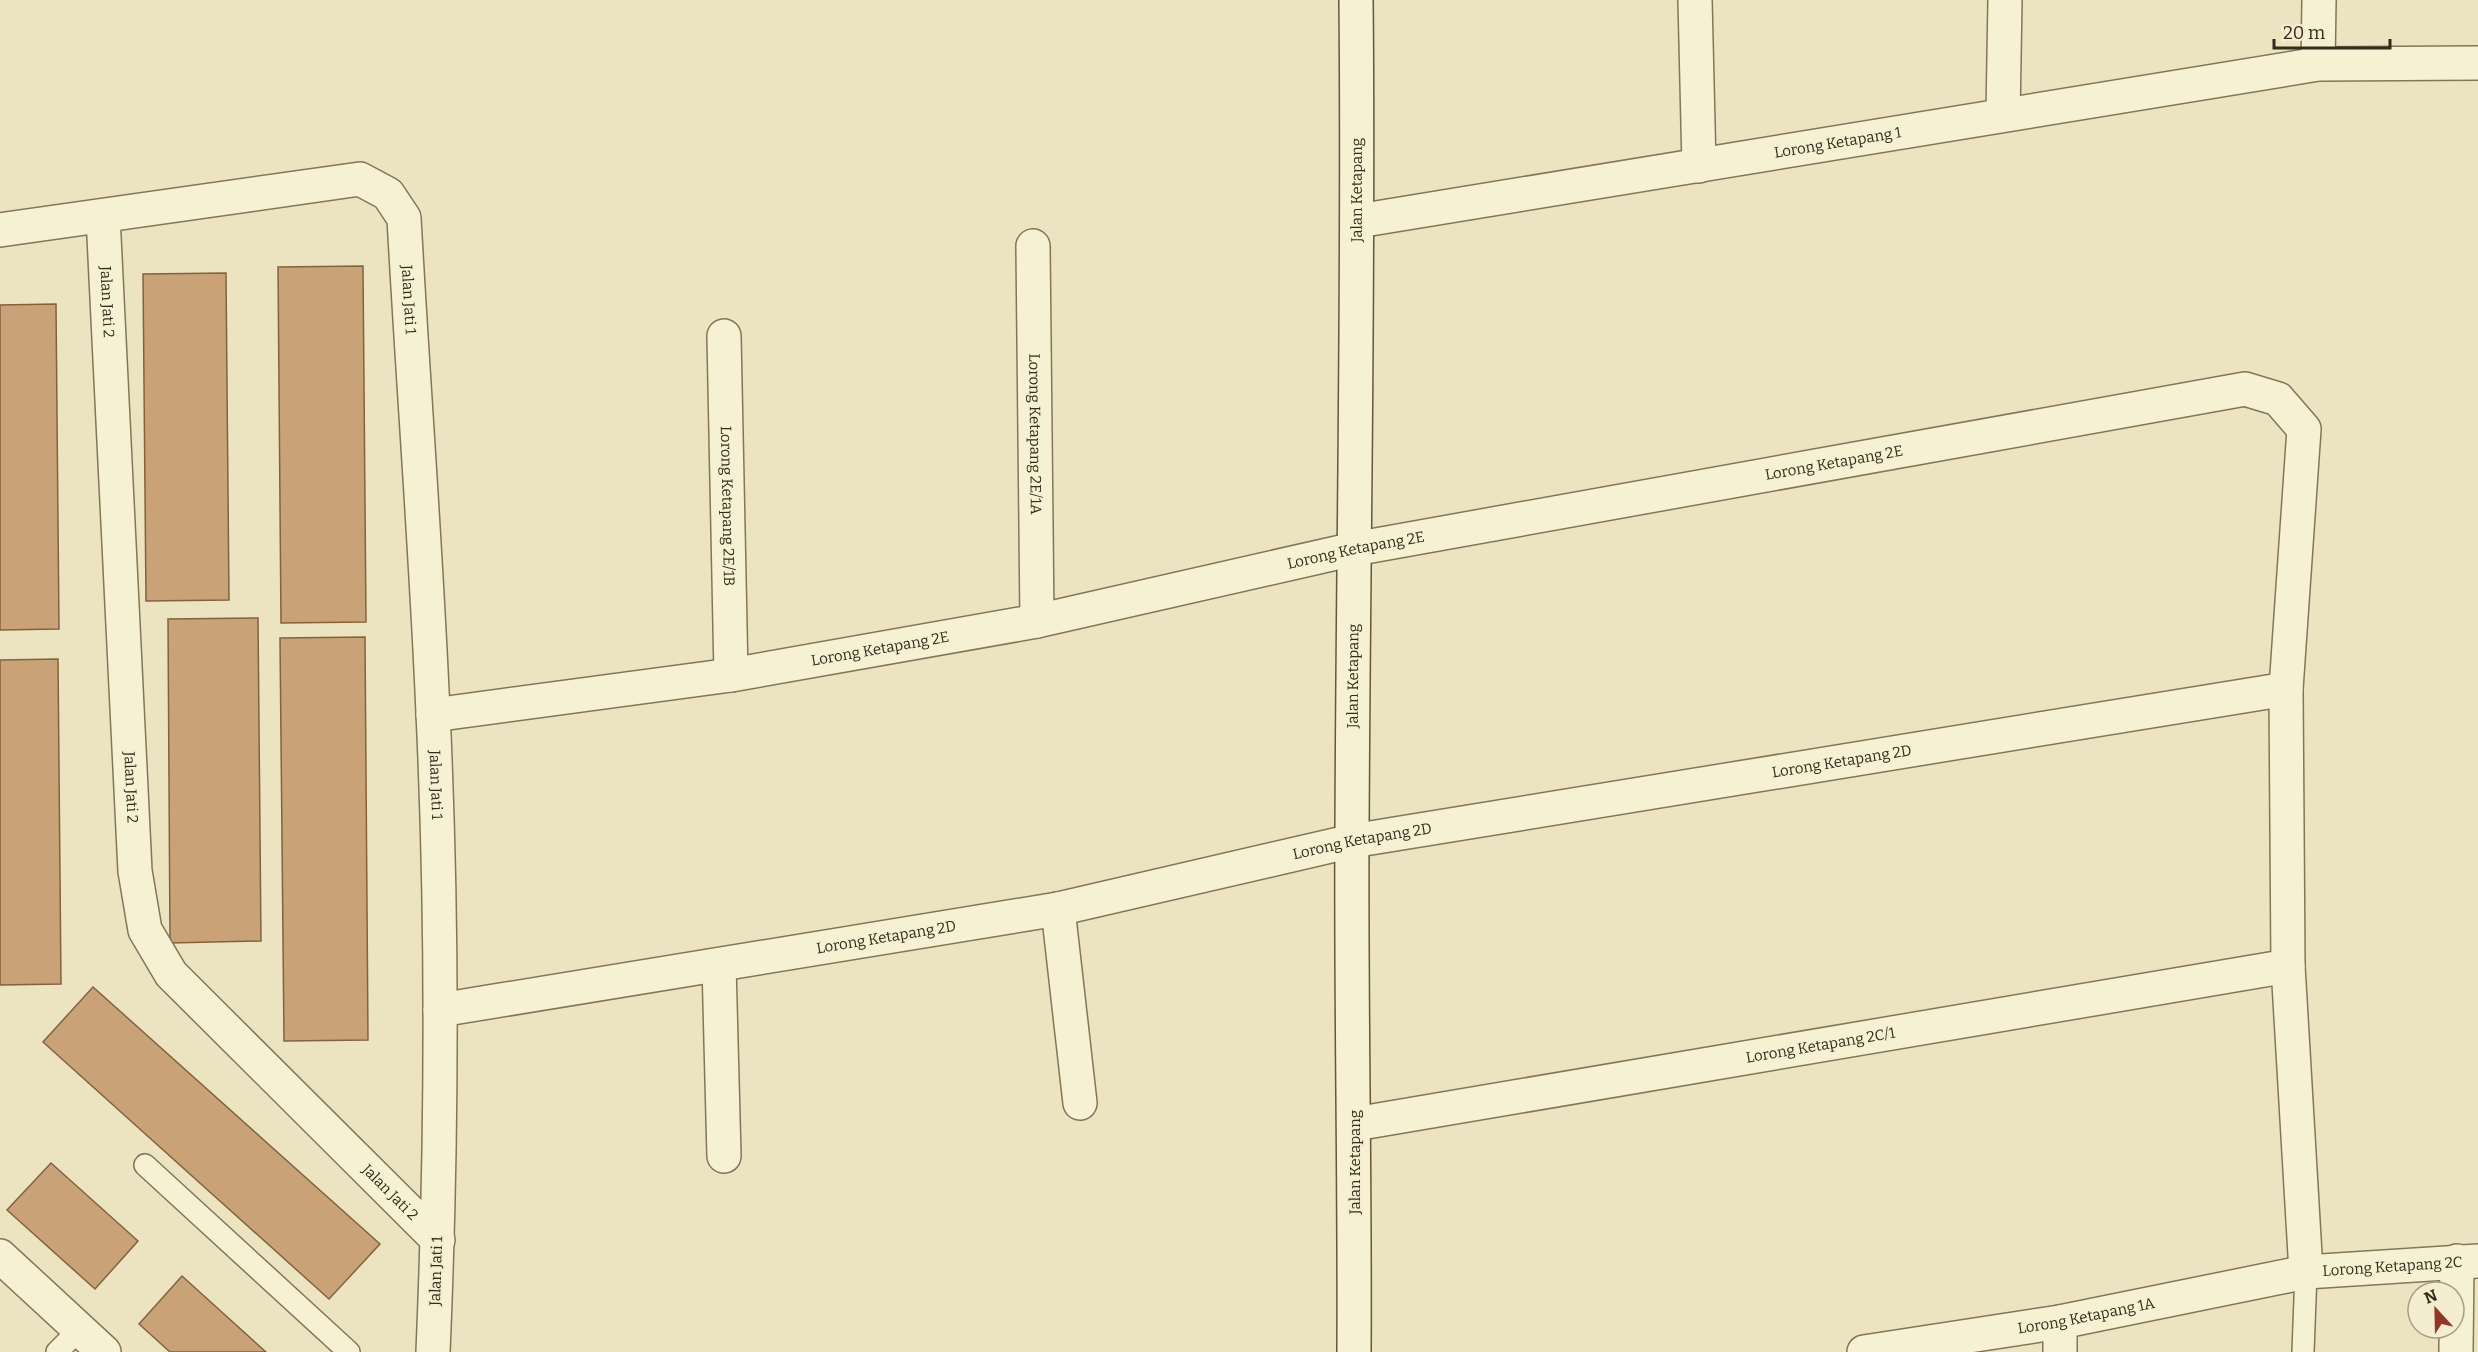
<svg xmlns="http://www.w3.org/2000/svg" width="2478" height="1352" viewBox="0 0 2478 1352" font-family="Bitter,serif">
	<style>
		.building { fill: #c9a277; stroke: #82623f; stroke-width: 1.5 }
		.lines { fill: none; stroke-linecap: round; stroke-linejoin: round }
		.lane-casing { stroke: #847559; stroke-width: 24 }
		.street-casing { stroke: #847559; stroke-width: 36 }
		.secondary-casing { stroke: #66563c; stroke-width: 36 }
		.lane { stroke: #f7f1d3; stroke-width: 21 }
		.street { stroke: #f7f1d3; stroke-width: 33 }
		.secondary { stroke: #f7f1d3; stroke-width: 33 }
		.labels { text-anchor: middle; dominant-baseline: central; stroke-width: 4.5; stroke-linejoin: round; paint-order: stroke }
		.street-label { font-size: 15px; fill: #342b1d; stroke: #f4edcf }
	</style>
	<rect width="100%" height="100%" fill="#ece4c0"/>
	<g class="building">
		<polygon points="363,266 366,622 281,623 278,267"/>
		<polygon points="226,273 229,600 146,601 143,274"/>
		<polygon points="56,304 59,629 0,630 0,305"/>
		<polygon points="258,618 261,941 170,943 168,619"/>
		<polygon points="365,637 368,1040 284,1041 280,638"/>
		<polygon points="58,659 61,984 0,985 0,660"/>
		<polygon points="93,987 380,1244 329,1299 43,1042"/>
		<polygon points="51,1163 138,1241 95,1289 7,1210"/>
		<polygon points="182,1276 266,1352 170,1352 139,1324"/>
	</g>
	<g class="lines">
		<g class="lane-casing">
			<g id="lane">
				<polyline points="145,1165 349,1352"/>
				<polyline points="57,1352 79,1330"/>
				<polyline points="2303,1352 2306,1272"/>
			</g>
		</g>
		<g class="street-casing">
			<g id="street">
				<polyline points="1695,0 1699,166"/>
				<polyline points="2318,64 2319,0"/>
				<polyline points="2003,115 2005,0"/>
				<path id="s1" d="M103,216L135,871L145,930L171,974L438,1240"/>
				<path id="s2" d="M1358,221L2318,64L2478,63"/>
				<path id="s3" d="M0,230L360,179L388,194L404,218C413,383 426,548 433,713C443,926 442,1139 433,1352"/>
				<path id="s4" d="M1033,246L1037,621"/>
				<path id="s5" d="M724,336L731,675"/>
				<path id="s6" d="M433,715L731,675L1037,621L1354,549L2245,389L2278,399L2304,429L2286,689L2288,966L2306,1272"/>
				<polyline points="1058,909 1080,1103"/>
				<polyline points="719,965 724,1156"/>
				<path id="s7" d="M440,1010L1058,909L1352,841L2286,689"/>
				<path id="s8" d="M1355,1124L2288,966"/>
				<polyline points="0,1256 104,1352"/>
				<path id="s9" d="M1864,1352L2060,1322L2306,1272L2478,1261"/>
				<polyline points="2060,1352 2060,1322"/>
				<polyline points="2456,1352 2457,1261"/>
			</g>
		</g>
		<g class="secondary-casing">
			<g id="secondary">
				<path id="s10" d="M1354,1352C1355,1180 1351,1008 1352,836C1353,557 1359,279 1356,0"/>
			</g>
		</g>
		<use href="#lane" class="lane"/>
		<use href="#street" class="street"/>
		<use href="#secondary" class="secondary"/>
	</g>
	<g class="labels">
		<g class="street-label">
			<text stroke="none"><textPath href="#s2" startOffset="486">Lorong Ketapang 1</textPath></text>
			<text stroke="none"><textPath href="#s10" startOffset="1162">Jalan Ketapang</textPath></text>
			<text stroke="none"><textPath href="#s3" startOffset="506">Jalan Jati 1</textPath></text>
			<text stroke="none"><textPath href="#s1" startOffset="86">Jalan Jati 2</textPath></text>
			<text stroke="none"><textPath href="#s4" startOffset="188">Lorong Ketapang 2E/1A</textPath></text>
			<text stroke="none"><textPath href="#s6" startOffset="1424">Lorong Ketapang 2E</textPath></text>
			<text stroke="none"><textPath href="#s5" startOffset="170">Lorong Ketapang 2E/1B</textPath></text>
			<text stroke="none"><textPath href="#s6" startOffset="938">Lorong Ketapang 2E</textPath></text>
			<text stroke="none"><textPath href="#s6" startOffset="452">Lorong Ketapang 2E</textPath></text>
			<text stroke="none"><textPath href="#s10" startOffset="676">Jalan Ketapang</textPath></text>
			<text stroke="none"><textPath href="#s7" startOffset="1424">Lorong Ketapang 2D</textPath></text>
			<text stroke="none"><textPath href="#s3" startOffset="992">Jalan Jati 1</textPath></text>
			<text stroke="none"><textPath href="#s1" startOffset="572">Jalan Jati 2</textPath></text>
			<text stroke="none"><textPath href="#s7" startOffset="938">Lorong Ketapang 2D</textPath></text>
			<text stroke="none"><textPath href="#s7" startOffset="452">Lorong Ketapang 2D</textPath></text>
			<text stroke="none"><textPath href="#s8" startOffset="472">Lorong Ketapang 2C/1</textPath></text>
			<text transform="translate(1355 1162) rotate(-90)">Jalan Ketapang</text>
			<text stroke="none"><textPath href="#s1" startOffset="1076">Jalan Jati 2</textPath></text>
			<text stroke="none"><textPath href="#s9" startOffset="536">Lorong Ketapang 2C</textPath></text>
			<text transform="translate(436 1271) rotate(-88)">Jalan Jati 1</text>
			<text stroke="none"><textPath href="#s9" startOffset="225">Lorong Ketapang 1A</textPath></text>
		</g>
	</g>
	<g transform="translate(2436 1310) rotate(338)"><circle r="28" fill="#f4edcf" stroke="#a79f88" stroke-width="1.5"/>
	<path d="M0-4.5L10 22L0 15L-10 22Z" fill="#91362b"/>
	<text y="-9" font-size="16" font-weight="bold" text-anchor="middle" fill="#342b1d">N</text>
	</g>
	<path d="M2274 39v9h116v-9" fill="none" stroke="#342b1d" stroke-width="3"/>
	<text x="2283" y="39" font-size="18" fill="#342b1d" stroke="#f4edcf" stroke-width="4.5" paint-order="stroke">20 m</text>
</svg>
